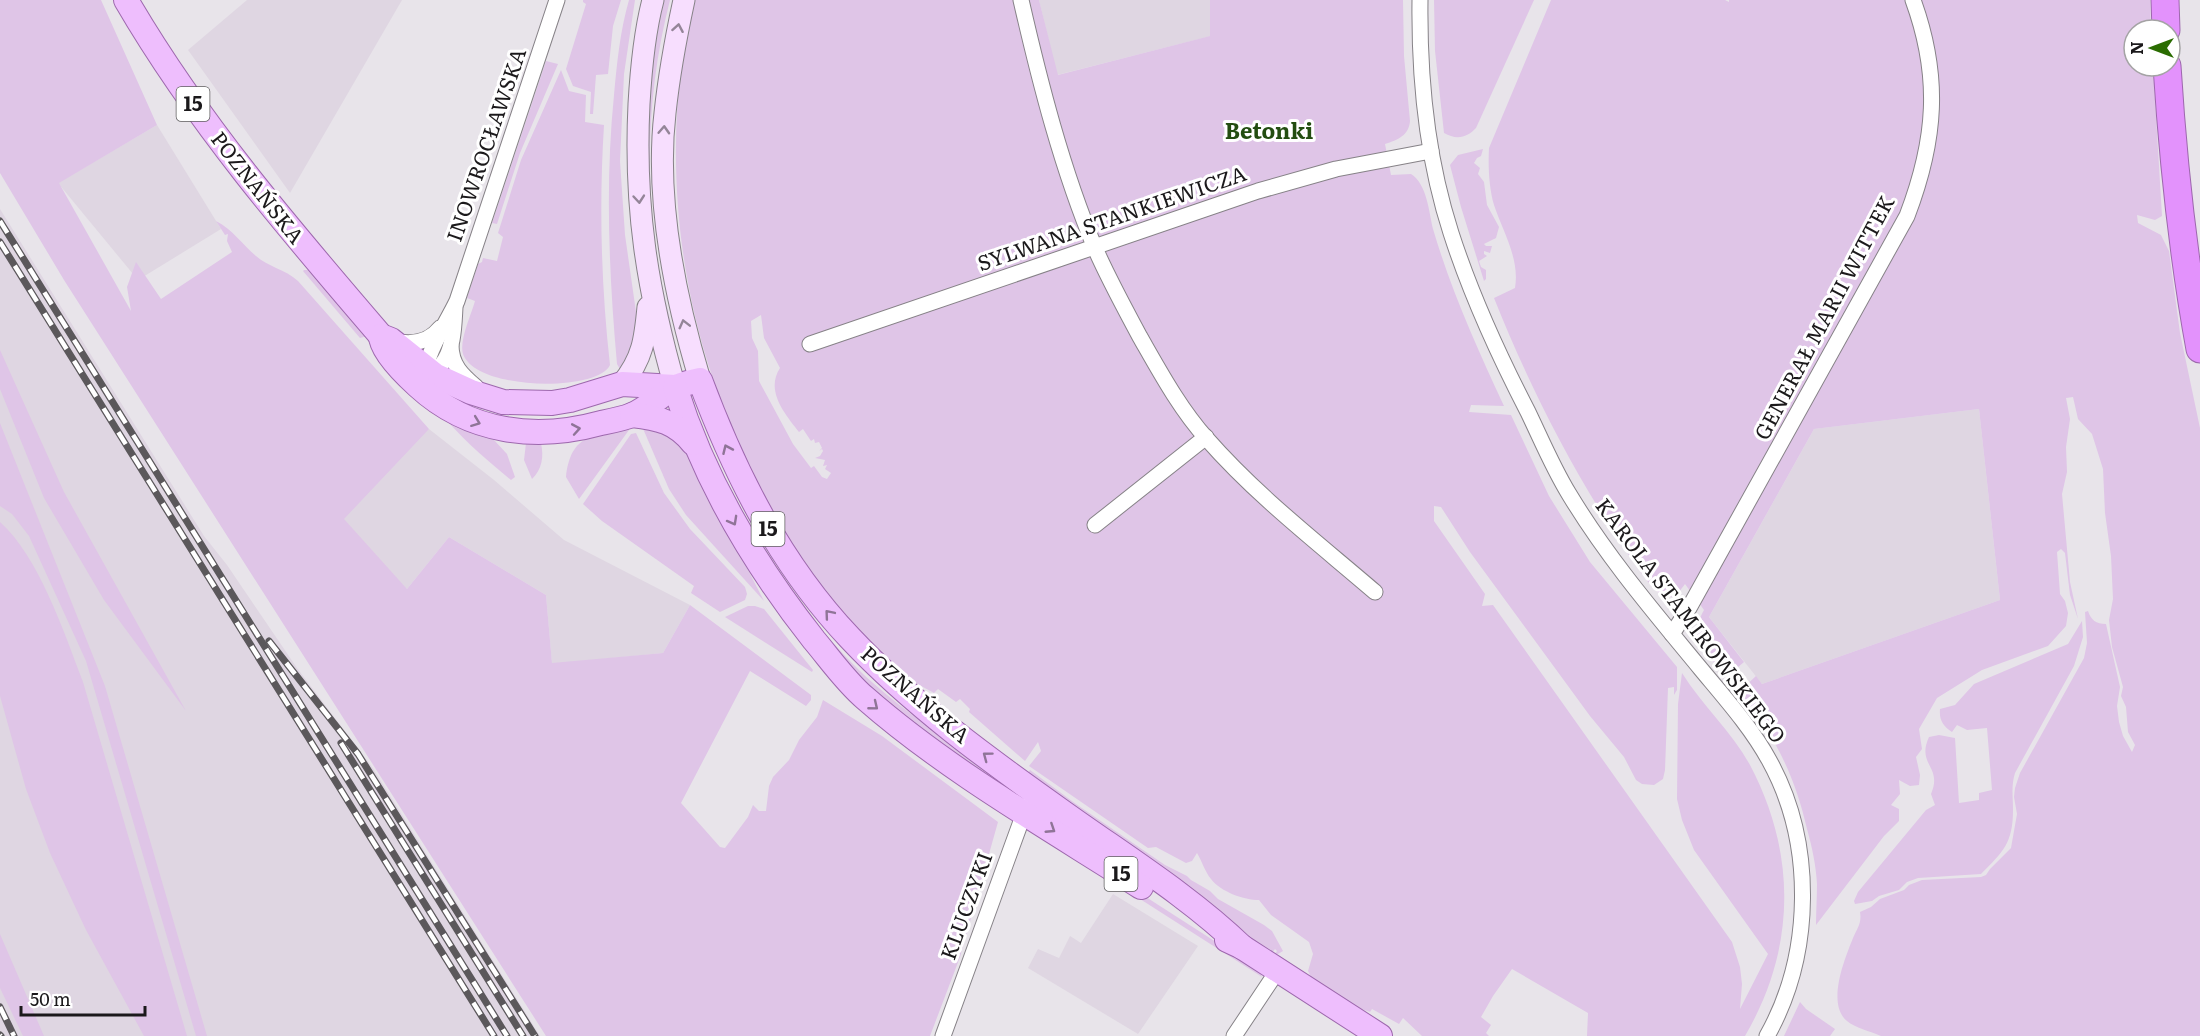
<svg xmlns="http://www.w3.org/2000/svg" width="2200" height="1036" font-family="Literata,serif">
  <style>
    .built { fill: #dfd6e2 }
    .green { fill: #dfc5e7; fill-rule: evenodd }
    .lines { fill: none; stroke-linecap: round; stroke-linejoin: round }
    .street-casing { stroke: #868287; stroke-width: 17 }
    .secondary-casing { stroke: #868287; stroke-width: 23 }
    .primary-casing { stroke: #9d68ad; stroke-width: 26 }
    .highway-casing { stroke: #9d68ad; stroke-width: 29 }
    .street { stroke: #fff; stroke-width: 15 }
    .secondary { stroke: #f7defe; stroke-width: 21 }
    .primary { stroke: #eebefd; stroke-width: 24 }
    .highway { stroke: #e392fc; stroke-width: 27 }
    .rail-casing { stroke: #5b585b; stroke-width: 7 }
    .rail { stroke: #fff; stroke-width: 4.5; stroke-dasharray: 14; stroke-linecap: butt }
    .oneway { stroke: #948598 }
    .oneway2 { stroke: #8f7497 }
    .labels { text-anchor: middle; stroke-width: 6; stroke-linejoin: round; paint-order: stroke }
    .shield { fill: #fff; stroke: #5f5e5f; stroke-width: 1.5 }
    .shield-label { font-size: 20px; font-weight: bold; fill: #1b191b }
    .street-label { font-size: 21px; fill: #1b191b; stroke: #fff }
    .neighbourhood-label { font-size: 22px; font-weight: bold; fill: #234d11; stroke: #fff }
  </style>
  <rect width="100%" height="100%" fill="#e8e4ea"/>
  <!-- built -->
  <g class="built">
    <path d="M247,0H402L290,193L188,50Z"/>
    <path d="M1039,0H1210L1211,36L1057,75Z"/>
    <path d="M157,125L221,229L138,280L58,183Z"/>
    <path d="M0,209L204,536L227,565L297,668L372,767L540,1036H0Z"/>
    <path d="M1979,409L2000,600L1762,684L1709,617L1814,429Z"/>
    <path d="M429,429L494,480L564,540L690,605L663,653L552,664L546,595L449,537L407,589L304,512Z"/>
    <path d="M1113,894L1198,946L1138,1034L1028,968L1038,949L1059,958L1070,936L1081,943Z"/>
  </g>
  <!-- green -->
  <g class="green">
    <path d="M0,0H101L157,125L59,183L131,311L127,287L136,262L161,299L232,252L227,241L228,234L225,235L216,221C233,230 242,244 256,256C268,267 285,269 298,281L429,429L344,519L407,589L449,537L546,595L552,663L663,653L690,605L811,695V700L806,706L750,671L681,803L720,847L725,848L748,817L753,805L759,811H766L769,786L773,777L789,760L799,740L817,717L823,700L882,736L998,822L960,957L930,1036H546L64,280L0,173Z"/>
    <path d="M583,0H621L613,26L608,74L596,75L593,114H590L591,92L573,86L566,69L586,4L583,2Z"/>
    <path d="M629,0H635L624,74L620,161L625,235L639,333L621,371L617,364C609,274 605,185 614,95C617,63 620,31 629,0Z"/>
    <path d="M661,0H670C648,86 644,175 658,263C663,296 674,329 678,362L658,287L646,156L652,54Z"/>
    <path d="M691,0H1039L1058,75L1210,36V0H1403L1404,56L1410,121C1409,135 1398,140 1385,144L1391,175L1411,174C1427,184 1429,212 1433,229C1451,290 1477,348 1504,406L1471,405L1469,412L1511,415L1549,496L1590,562L1677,667V690L1674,695V687L1668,688L1665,770L1663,779L1654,785L1642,784L1636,780L1624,757L1590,716L1470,552L1441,507L1434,506V521L1485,594L1482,606L1493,605L1732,942L1740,967L1742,984L1740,1009L1768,954L1694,850L1682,820L1677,799L1678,704L1682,673C1702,705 1732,732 1750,765C1797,854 1796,949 1745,1036H1587L1588,1013L1512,969L1493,996L1481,1017L1491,1025L1486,1033L1489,1036H1422L1403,1018L1399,1024L1372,1009L1370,1012C1348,1004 1318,994 1308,971L1313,954L1309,942L1271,915L1259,900C1244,900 1221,892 1211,879C1205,872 1202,861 1197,853L1192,861L1186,863L1156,847L1148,848L1029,766L1041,751L1038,742L1025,761L969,712L970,709L960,699L956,702L938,689L934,693C924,687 912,682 903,674C868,644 837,606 810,569C715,435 668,276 677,112C679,75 685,37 691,0ZM761,315L764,338L780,368C765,391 785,414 799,432L803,429L811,441L814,439L815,443L819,442L822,448L819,451L822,449L823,451L820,456L815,458L825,460L823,466L827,465L825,469L831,473L827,479L822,477L814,466L811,468L793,444L759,381L758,351L752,338L751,321Z"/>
    <path d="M1434,0H1534L1476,128C1467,138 1456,140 1444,133L1435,51Z"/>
    <path d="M1551,0H1725L1729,2V0H2150L2151,30H2134V66H2153L2162,216L2155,220L2137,215L2138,223L2161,235L2169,251L2180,333L2200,428V1036H1881C1870,1031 1855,1028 1847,1021C1826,1004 1845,958 1853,938C1857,929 1862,923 1860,912L1871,907L1880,899L1904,890L1909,885L1922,880L1981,877L1986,875L1990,869L2011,848L2017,814L2014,797L2015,788L2020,773L2084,658L2087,643L2085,612L2088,611C2091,620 2096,624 2106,624L2120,687L2117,706L2119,722L2123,736L2132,752L2135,745L2128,732L2126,707L2121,696L2123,687L2112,647L2109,620L2113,599L2111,556L2105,513L2103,469L2092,434L2078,419L2073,397L2066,398L2070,419L2066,447L2067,472L2062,494L2070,582L2078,619L2070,595L2065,553L2061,549L2057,552L2060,594L2065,601L2068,613L2066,626L2048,646L1982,670L1937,698L1919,729L1922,749L1916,757L1920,775L1919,785L1910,786L1899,780L1900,794L1891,805L1899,809V821L1884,836L1816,925C1816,911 1817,897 1817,884C1816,865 1812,847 1807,829C1795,776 1775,736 1741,694V690L1756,676L1762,684L2000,600L1979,409L1814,429L1709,617L1744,662L1731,673L1722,672C1703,648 1687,641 1704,610L1685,584C1681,589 1676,598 1668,597C1655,596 1636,565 1628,554C1574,474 1530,388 1494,298L1515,288C1520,259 1503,232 1494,205C1489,188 1488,167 1489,148Z"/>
    <path d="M546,61L558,64L520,153L497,224L492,223Z"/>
    <path d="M561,70L569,91L586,95L585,122L604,125C599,205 601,285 610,365C598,392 476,391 463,354C459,341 471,315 475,301L467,298L478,264L482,262L483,258L497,261L503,237L498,233L521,160Z"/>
    <path d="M1483,149L1481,156L1477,158L1474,163L1480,168L1478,174L1484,182L1487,205L1499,227L1496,238L1484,244L1486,246H1492L1490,253L1484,251V254L1487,256L1479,261L1481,267L1486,270V279L1484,281L1461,207L1450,165L1458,155Z"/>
    <path d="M304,270H308L367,336L360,338L303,271Z"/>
    <path d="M0,350L64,492L186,711L104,600L44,498L0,389Z"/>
    <path d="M700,421C731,508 804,622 873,683C914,719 961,749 1006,780L999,789L918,733L858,676L830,643L753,537L696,423Z"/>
    <path d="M450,422L494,440L507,454L515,477L511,480C489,462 468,444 449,423Z"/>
    <path d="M0,423L105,686L207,1036H196L86,661L29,536L12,514L0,506Z"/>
    <path d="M641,424L680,438L764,601L686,515L669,489Z"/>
    <path d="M629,427V430L579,499L566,477C571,433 593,437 629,427Z"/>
    <path d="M636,433L664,493L690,529L745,587L747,594L745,600L720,612L691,593L694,586L602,521L583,504L631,434Z"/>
    <path d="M526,443H541C544,457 542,469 532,479L524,460Z"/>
    <path d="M0,522C39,557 64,632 83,682L187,1036H144L86,930L50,853L26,789L0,696Z"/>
    <path d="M748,606H755L764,609L813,670L812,672L725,617Z"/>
    <path d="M2082,621L2083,637L2074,666L2015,773C2011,786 2013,796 2013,810C2013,843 2003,852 1981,874L1918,878L1907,882L1899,890L1879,896L1872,901L1855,904L1854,901L1858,892L1926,810L1935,805L1931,794C1943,766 1916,765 1929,737L1939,735L1955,738L1959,803L1979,800V793L1992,790L1987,728L1967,730L1957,725L1952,732C1943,726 1939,720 1940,709L1955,705L1974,684L2068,644Z"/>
    <path d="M1030,770L1076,804L1165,865L1187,876L1191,880L1210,891L1218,899L1264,925L1272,931L1283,951L1278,954H1275L1277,951L1275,949L1272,953L1266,951L1025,776Z"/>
    <path d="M1037,827L1258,969L1262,977L1029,828Z"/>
    <path d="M0,934L44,1036H23L0,988Z"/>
    <path d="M1800,1002L1806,1009L1835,1029L1830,1036H1784Z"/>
  </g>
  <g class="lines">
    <defs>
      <g id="street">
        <path d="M1021,0C1040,83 1062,169 1095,248C1108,278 1124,307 1140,337C1160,372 1180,409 1207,439C1257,496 1318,543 1375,592"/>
        <path d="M1420,0C1419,77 1427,159 1451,233C1471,295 1498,354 1528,412C1541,439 1553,468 1569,494C1607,557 1654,612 1700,668C1724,697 1751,727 1769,760C1815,843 1813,954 1767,1036"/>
        <path d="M394,341C412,345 428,343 440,328"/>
        <path d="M810,344L1258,191L1336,169L1431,151"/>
        <path d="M451,345C451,365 462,375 476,387"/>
        <path d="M428,370C433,369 438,368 441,365C454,351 454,324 455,307"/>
        <path d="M425,375C429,369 427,363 429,357C436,337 448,320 457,301L557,0"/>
        <path d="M1095,525L1206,437"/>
        <path d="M1672,634L1689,608L1907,216C1936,140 1941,77 1913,0"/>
        <path d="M943,1036L1027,805"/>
        <path d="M1234,1036L1278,970"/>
      </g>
      <g id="secondary">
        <path d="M653,0C644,34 641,69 639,104C634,207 647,289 675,387"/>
        <path d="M684,0C676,37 669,75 665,113C655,200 675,297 700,380"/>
        <path d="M622,384C643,358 645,339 648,307"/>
      </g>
      <g id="primary">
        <path d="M126,0C197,122 289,229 381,336L391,340L436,376L471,392L503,402L552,403L570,400L622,384L675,387"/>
        <path d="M381,336C381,351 407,376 418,386C469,433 536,441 601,423C611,421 622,419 632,415C647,409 659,396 674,388C681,384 691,382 700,380C735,474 780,564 850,638C913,705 989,760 1064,813C1124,856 1189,896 1242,947"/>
        <path d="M675,387C704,480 754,564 814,640C830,659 846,682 865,698C947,770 1049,828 1141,887"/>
        <path d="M632,415C659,418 676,422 693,443"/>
        <path d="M1227,940L1242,947L1380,1036"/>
      </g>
      <g id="highway">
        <path d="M2165,0L2166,30"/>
        <path d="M2167,66C2173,161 2183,256 2200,349"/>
      </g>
    </defs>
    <!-- street casing -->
    <use href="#street" class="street-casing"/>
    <!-- secondary casing -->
    <use href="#secondary" class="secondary-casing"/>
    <!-- primary casing -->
    <use href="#primary" class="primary-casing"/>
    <!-- highway casing -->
    <use href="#highway" class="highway-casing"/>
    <!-- street -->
    <use href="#street" class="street"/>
    <!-- secondary -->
    <use href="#secondary" class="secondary"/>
    <!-- primary -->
    <use href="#primary" class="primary"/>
    <!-- highway -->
    <use href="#highway" class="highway"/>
    <defs>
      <g id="rail">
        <path d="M0,221L507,1036"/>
        <path d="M0,242L494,1036"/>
        <path d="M269,641L358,754L535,1036"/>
        <path d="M341,743L523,1036"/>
        <path d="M0,1007L14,1036"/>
        <path d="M0,1035L1,1036"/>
      </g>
    </defs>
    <!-- rail casing -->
    <use href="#rail" class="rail-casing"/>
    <!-- rail -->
    <use href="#rail" class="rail"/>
  </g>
  <!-- one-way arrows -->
  <defs><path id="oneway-chevron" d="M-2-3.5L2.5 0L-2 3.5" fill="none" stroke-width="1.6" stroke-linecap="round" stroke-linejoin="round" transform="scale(1.5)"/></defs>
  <g class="oneway">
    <use href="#oneway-chevron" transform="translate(678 28) rotate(-80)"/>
    <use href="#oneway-chevron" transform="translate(664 130) rotate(-87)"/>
    <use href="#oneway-chevron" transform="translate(639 199) rotate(85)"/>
    <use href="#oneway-chevron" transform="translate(684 324) rotate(-104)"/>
  </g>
  <g class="oneway2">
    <use href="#oneway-chevron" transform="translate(476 422) rotate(21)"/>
    <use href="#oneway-chevron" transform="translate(576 429) rotate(-10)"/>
    <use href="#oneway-chevron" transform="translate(727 449) rotate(-114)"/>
    <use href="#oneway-chevron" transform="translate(733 521) rotate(61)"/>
    <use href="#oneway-chevron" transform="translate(829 614) rotate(-130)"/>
    <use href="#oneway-chevron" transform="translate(874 706) rotate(39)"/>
    <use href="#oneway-chevron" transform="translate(987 756) rotate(-143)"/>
    <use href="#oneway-chevron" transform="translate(1051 829) rotate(33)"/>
  </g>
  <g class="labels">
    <!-- shield labels -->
    <g class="shield">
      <rect x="176.5" y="87" width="33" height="34" rx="4.5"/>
      <rect x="751.5" y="512" width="33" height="34" rx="4.5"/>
      <rect x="1104.5" y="857" width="33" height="34" rx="4.5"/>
    </g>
    <g class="shield-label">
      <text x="193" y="111">15</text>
      <text x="768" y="536">15</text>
      <text x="1121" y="881">15</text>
    </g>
    <!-- street labels -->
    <g class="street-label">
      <text transform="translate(487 145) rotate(-71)" y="7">INOWROCŁAWSKA</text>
      <text transform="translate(257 188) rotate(52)" y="7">POZNAŃSKA</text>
      <text transform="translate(1112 219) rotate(-19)" y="7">SYLWANA STANKIEWICZA</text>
      <text transform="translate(1825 318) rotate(-62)" y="7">GENERAŁ MARII WITTEK</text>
      <text transform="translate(1690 621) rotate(53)" y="7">KAROLA STAMIROWSKIEGO</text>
      <text transform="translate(915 695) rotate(41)" y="7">POZNAŃSKA</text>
      <text transform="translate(967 906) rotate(-70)" y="7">KLUCZYKI</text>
    </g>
    <!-- neighbourhood labels -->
    <g class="neighbourhood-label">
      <text x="1269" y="139">Betonki</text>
    </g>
  </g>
  <!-- north arrow -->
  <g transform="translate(2152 48) rotate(270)"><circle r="28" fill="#ffffff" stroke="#a4a3a4" stroke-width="1.5"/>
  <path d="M0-4.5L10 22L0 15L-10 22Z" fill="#2a6c01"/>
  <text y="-9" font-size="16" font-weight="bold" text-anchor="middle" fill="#1b191b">N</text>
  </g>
  <!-- scale -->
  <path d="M21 1006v9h124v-9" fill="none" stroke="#1b191b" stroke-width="3"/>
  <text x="30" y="1006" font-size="18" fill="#1b191b" stroke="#ffffff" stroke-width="4.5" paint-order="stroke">50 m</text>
</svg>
